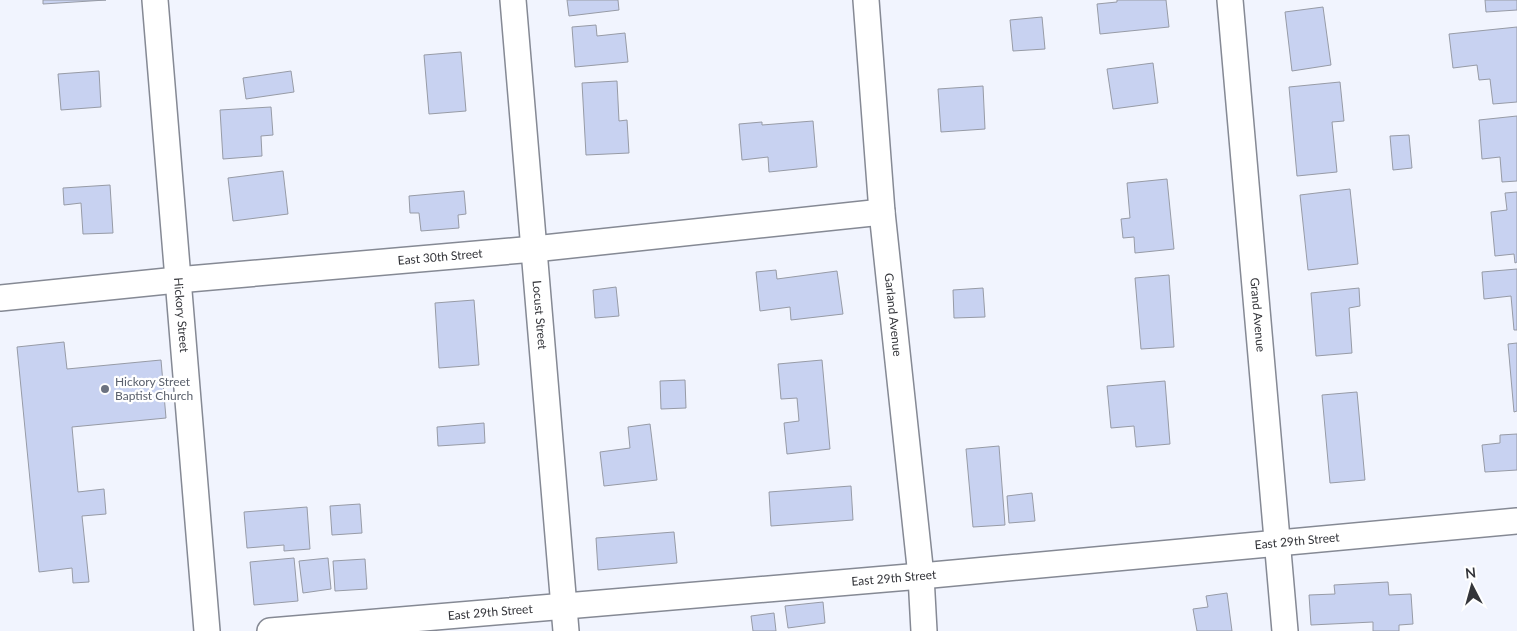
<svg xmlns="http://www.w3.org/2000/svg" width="1517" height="631" font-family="Lato,sans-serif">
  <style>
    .building { fill: #c8d2f1; stroke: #979ba6 }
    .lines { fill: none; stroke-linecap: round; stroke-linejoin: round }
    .minor-casing { stroke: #858994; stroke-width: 28 }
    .minor { stroke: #fff; stroke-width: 25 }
    .worship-dot { fill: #6b7280; stroke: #fff; stroke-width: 2 }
    .labels { text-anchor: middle; stroke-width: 4.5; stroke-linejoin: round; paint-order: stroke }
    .street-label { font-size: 12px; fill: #34353a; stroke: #fff }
    .worship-label { font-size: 12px; fill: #5b616d; stroke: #fff; text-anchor: start }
  </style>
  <rect width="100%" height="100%" fill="#f1f4fe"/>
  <!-- building -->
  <g class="building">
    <path d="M43,0H106L43,4Z"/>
    <path d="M567,0H618L619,10L569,16Z"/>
    <path d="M1117,0H1166L1169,27L1100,34L1097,4L1117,2Z"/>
    <path d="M1485,0H1517V10L1486,12Z"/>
    <path d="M1323,7L1331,65L1292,71L1285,12Z"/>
    <path d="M1042,17L1045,49L1013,51L1010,20Z"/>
    <path d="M596,25L597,36L625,33L628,62L575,67L572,27Z"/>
    <path d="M1517,27V102L1493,104L1490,79L1479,80L1477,65L1453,68L1449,34Z"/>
    <path d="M461,52L466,111L429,114L424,55Z"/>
    <path d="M1153,63L1158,103L1113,109L1107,69Z"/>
    <path d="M99,71L101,107L61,110L58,74Z"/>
    <path d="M291,71L294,92L246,99L243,78Z"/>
    <path d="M617,81L619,121L627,120L629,153L586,155L582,83Z"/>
    <path d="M1340,82L1344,121L1332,122L1337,172L1297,176L1289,87Z"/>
    <path d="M983,86L985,129L941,132L938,89Z"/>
    <path d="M271,107L273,135L261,136L262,156L223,159L220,110Z"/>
    <path d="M1517,116V181L1502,182L1500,157L1482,159L1479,120Z"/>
    <path d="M813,121L817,167L769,172L768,157L742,160L739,124L762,122V125Z"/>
    <path d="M1409,135L1412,168L1393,170L1390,136Z"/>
    <path d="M283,171L288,214L233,221L228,178Z"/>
    <path d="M1167,179L1174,249L1135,253L1134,237L1123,238L1121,219L1130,218L1127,183Z"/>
    <path d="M110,185L113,233L83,234L81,203L64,205L63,188Z"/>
    <path d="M1350,189L1358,264L1308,270L1300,195Z"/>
    <path d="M464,191L466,214L458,215L459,228L421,231L419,213H410L409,196Z"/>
    <path d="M1517,192V262L1515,263L1514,254L1495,256L1491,212L1507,210L1505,193Z"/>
    <path d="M1517,269V330H1514L1511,296L1484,299L1482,272Z"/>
    <path d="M776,270L777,279L837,271L843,314L791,320L790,307L760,311L756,272Z"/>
    <path d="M1169,275L1174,347L1141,349L1135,278Z"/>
    <path d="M616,287L619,316L595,318L593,290Z"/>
    <path d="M983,288L985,317L954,318L953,290Z"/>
    <path d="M1359,288L1360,306L1349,308L1352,353L1316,356L1311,293Z"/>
    <path d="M474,300L479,365L439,368L435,303Z"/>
    <path d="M64,342L67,369L161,360L166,418L72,427L78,492L104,489L106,514L82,516L89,582L73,583L72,568L39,572L17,347Z"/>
    <path d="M1517,343V411L1514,412L1508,344Z"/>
    <path d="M822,360L830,449L787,454L784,423L799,421L797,398L781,399L778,364Z"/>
    <path d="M685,380L686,408L661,409L660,381Z"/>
    <path d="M1165,381L1170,444L1136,447L1134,426L1111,428L1107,386Z"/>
    <path d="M1357,392L1365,480L1330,483L1322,395Z"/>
    <path d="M484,423L485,443L438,446L437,427Z"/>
    <path d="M650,424L657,480L604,486L600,452L630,448L628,427Z"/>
    <path d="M1517,434V470L1485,472L1482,445L1500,443V435Z"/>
    <path d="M999,446L1005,525L973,527L966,449Z"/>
    <path d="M851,486L853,520L771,526L769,492Z"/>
    <path d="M1032,493L1035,521L1009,523L1007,496Z"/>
    <path d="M360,504L362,533L332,535L330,506Z"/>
    <path d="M307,507L310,549L284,551V545L247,548L244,512Z"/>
    <path d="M674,532L677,563L598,570L596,538Z"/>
    <path d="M294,558L298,601L254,605L250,562Z"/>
    <path d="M328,558L331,589L303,593L299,561Z"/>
    <path d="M365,559L367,589L335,591L333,561Z"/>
    <path d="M1388,582L1389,595L1411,594L1413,624L1399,625V631H1373V622L1311,625L1309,595L1335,594L1334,585Z"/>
    <path d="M1227,593L1232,631H1197L1193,609L1208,607L1206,596Z"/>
    <path d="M823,602L825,623L788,628L785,606Z"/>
    <path d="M774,613L776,631H753L751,616Z"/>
  </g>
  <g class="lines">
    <defs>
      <g id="minor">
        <path id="s1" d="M155,0L207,631"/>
        <path id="s2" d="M513,0L566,631"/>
        <path id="s3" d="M866,0L882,212L921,576L924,631"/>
        <path id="s4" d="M1230,0L1285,631"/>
        <path id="s5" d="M0,298L177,280L534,249L882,212"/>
        <path id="s6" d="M270,631L921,576L1517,521"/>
      </g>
    </defs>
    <!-- minor casing -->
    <use href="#minor" class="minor-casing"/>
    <!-- minor -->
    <use href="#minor" class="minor"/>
  </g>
  <!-- markers -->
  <circle class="worship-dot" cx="105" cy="389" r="5"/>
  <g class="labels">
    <!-- street labels -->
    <g class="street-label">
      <text dy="4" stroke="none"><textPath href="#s5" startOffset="442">East 30th Street</textPath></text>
      <text dy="4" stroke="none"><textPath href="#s2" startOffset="316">Locust Street</textPath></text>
      <text dy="4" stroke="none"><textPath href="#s1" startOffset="316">Hickory Street</textPath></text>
      <text dy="4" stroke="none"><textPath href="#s3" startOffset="316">Garland Avenue</textPath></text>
      <text dy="4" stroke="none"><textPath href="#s4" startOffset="316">Grand Avenue</textPath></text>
      <text dy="4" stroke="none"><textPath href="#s6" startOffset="1031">East 29th Street</textPath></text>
      <text dy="4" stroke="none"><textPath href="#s6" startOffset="626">East 29th Street</textPath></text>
      <text dy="4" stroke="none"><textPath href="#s6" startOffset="221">East 29th Street</textPath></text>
    </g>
    <!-- worship labels -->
    <g class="worship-label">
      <text x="115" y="386">Hickory Street<tspan x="115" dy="14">Baptist Church</tspan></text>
    </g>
  </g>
  <!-- north arrow -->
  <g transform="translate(1472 586) rotate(354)" stroke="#ffffff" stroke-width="4" paint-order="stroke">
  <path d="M0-4L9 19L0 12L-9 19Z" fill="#34353a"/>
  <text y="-8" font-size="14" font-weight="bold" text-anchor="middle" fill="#34353a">N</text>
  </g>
</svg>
